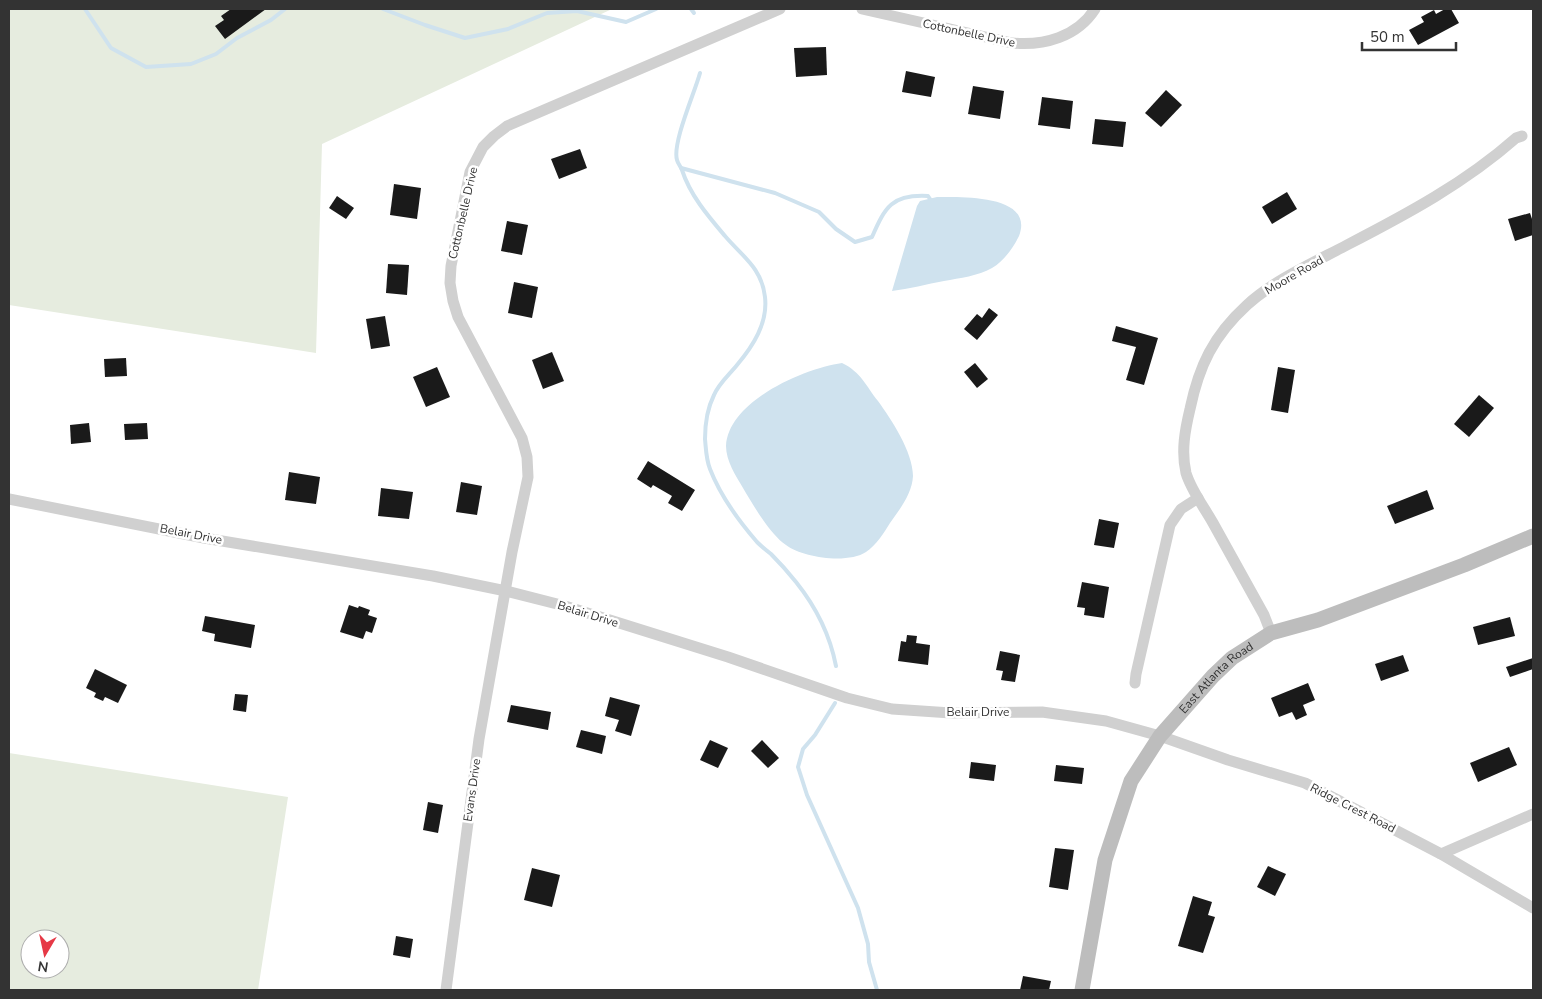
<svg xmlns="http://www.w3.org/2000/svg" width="1542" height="999" font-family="'Nunito Sans',sans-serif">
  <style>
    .green { fill: #e6ecdf; fill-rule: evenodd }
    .water { fill: #cfe2ee }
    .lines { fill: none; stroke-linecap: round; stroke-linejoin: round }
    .stream { stroke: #cfe2ee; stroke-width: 4 }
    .building { fill: #1a1a1a }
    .street { stroke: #d0d0d0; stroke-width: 11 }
    .secondary { stroke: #bdbdbd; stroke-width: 15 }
    .labels { text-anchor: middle; stroke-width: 5; stroke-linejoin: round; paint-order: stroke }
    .street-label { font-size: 12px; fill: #333; stroke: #fff }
  </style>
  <rect width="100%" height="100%" fill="#fff"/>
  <!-- green -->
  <g class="green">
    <path d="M9,9H612L322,144L316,353L9,305Z"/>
    <path d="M9,753L288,797L258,990H9ZM30,939H60V969H30Z"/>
  </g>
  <!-- water -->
  <g class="water">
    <path d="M937,197C960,197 1035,194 1019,236C1013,248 1004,261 992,268C978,276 960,278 944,281C927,284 909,289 892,291L917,206L920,201Z"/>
    <path d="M842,363C861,372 866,386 878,401C891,419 913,452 913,476C912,494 900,509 890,523C884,533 876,545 866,552C848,564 803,558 786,545C770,534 753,505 743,488C736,476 726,461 726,446C728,401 805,368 842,363Z"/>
  </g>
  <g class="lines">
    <!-- stream -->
    <g class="stream">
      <path d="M85,9L111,48L146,67L191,64L216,54L237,38L271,20L285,9"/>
      <path d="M383,9L425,25L465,38L508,29L547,13L577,11L626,22L656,9"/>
      <path d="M691,9L694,13"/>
      <path d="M700,73C695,92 672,143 677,160C678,164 681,167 682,170C690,195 708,216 725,236C742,256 762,268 765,297C768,323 753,346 737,365C729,375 719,383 714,395C707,409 705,424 705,439C706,449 706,459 710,469C720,495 738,520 757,542C761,546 766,550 771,554C780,563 788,572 796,582C816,607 830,635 836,666"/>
      <path d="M681,168L775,193L819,212L836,229L855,242L872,237C885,207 892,194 928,196L930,199"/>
      <path d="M835,703L815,735L803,749L798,767L807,795L858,908L868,944L869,962L877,990"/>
    </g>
  </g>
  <!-- building -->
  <g class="building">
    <path d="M231,9H266L225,39L215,26L224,20L221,16Z"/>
    <path d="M1445,9H1451L1459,23L1418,45L1409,30L1424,22L1421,17L1434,10L1436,14Z"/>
    <path d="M826,47L827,75L796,77L794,48Z"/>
    <path d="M906,71L935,77L931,97L902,92Z"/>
    <path d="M973,86L1004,91L1000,119L968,114Z"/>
    <path d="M1166,90L1182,105L1161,127L1145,113Z"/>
    <path d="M1042,97L1073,101L1070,129L1038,125Z"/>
    <path d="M1095,119L1126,122L1123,147L1092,144Z"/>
    <path d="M580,149L587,168L559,179L551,159Z"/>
    <path d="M394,184L421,188L417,219L390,215Z"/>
    <path d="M1287,192L1297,209L1272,224L1262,207Z"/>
    <path d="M337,196L354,208L346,219L329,208Z"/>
    <path d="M1530,213L1533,222V235L1515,241L1508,219Z"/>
    <path d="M507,221L528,225L522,255L501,251Z"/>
    <path d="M388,264L409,265L407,295L386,293Z"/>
    <path d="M514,282L538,287L532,318L508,313Z"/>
    <path d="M989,308L998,315L977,340L964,329L977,314L982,318Z"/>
    <path d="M385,316L390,346L371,349L366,319Z"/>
    <path d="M1116,326L1158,338L1144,385L1126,380L1136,347L1112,341Z"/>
    <path d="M552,352L564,381L543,389L532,360Z"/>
    <path d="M126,358L127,376L105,377L104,359Z"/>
    <path d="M975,363L988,379L977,388L964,372Z"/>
    <path d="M437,367L450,397L426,407L413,377Z"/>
    <path d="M1278,367L1295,370L1288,413L1271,410Z"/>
    <path d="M1479,395L1494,408L1469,437L1454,424Z"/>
    <path d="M89,423L91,442L71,444L70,425Z"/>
    <path d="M147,423L148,439L125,440L124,424Z"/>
    <path d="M648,461L695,490L682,511L668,503L672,496L653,485L651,488L637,479Z"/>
    <path d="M289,472L320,477L316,504L285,500Z"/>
    <path d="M461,482L482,486L477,515L456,512Z"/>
    <path d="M381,488L413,492L409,519L378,516Z"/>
    <path d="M1427,490L1434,509L1395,524L1387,506Z"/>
    <path d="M1099,519L1119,523L1114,548L1094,545Z"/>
    <path d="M1082,582L1109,587L1104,618L1084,615L1085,608L1077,607Z"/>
    <path d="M349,605L358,608L359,606L370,610L368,615L377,618L372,633L366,631L363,639L340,632Z"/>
    <path d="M205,616L255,625L251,648L214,641L215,634L202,631Z"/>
    <path d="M1510,617L1515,636L1478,645L1473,627Z"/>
    <path d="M907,635L917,636L916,643L930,645L928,665L898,661L901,641L906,642Z"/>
    <path d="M1000,651L1020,655L1015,682L1001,680L1003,671L996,670Z"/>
    <path d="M1403,655L1409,671L1381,681L1375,664Z"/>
    <path d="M1533,658V669L1510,677L1506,667Z"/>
    <path d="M95,669L127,685L118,703L105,697L103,701L94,697L96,693L86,688Z"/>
    <path d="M1308,683L1315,700L1303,705L1307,715L1296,720L1292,712L1279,717L1271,698Z"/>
    <path d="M235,694L248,695L246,712L233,710Z"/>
    <path d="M610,697L640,705L631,736L615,731L619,720L605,716Z"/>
    <path d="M511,705L551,712L548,730L507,722Z"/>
    <path d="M581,730L606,736L602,754L576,747Z"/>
    <path d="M710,740L728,748L718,768L700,760Z"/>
    <path d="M762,740L779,758L768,768L751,751Z"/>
    <path d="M1509,747L1517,765L1478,782L1470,763Z"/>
    <path d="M971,762L996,765L994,781L969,778Z"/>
    <path d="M1056,765L1084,768L1082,784L1054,781Z"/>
    <path d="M428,802L443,805L438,833L423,830Z"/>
    <path d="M1055,848L1074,850L1068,890L1049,887Z"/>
    <path d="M1268,866L1286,874L1275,896L1257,887Z"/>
    <path d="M532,868L560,875L552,907L524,900Z"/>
    <path d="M1193,896L1212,902L1208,915L1215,917L1203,953L1178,946Z"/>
    <path d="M396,936L413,939L410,958L393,955Z"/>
    <path d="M1023,976L1051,981L1049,990H1020Z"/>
  </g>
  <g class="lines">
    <!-- street -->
    <g class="street">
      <path d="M862,9L1012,43C1044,46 1077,37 1095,9"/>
      <path d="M9,499L204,538L433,576L506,591L565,606L728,657L847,698L892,709L951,713L1042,712L1106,721L1160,736L1228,760L1305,783L1441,854L1533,908"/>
      <path d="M1271,633L1264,615C1247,584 1230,554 1213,523C1204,507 1191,490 1186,473C1181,451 1185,430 1190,409C1199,366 1213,336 1247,305C1274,280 1315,262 1347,245C1407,214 1465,183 1516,138L1522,136"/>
      <path d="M1135,683L1136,674L1170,525L1181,509L1198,498"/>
      <path d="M1441,854L1533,814"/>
      <path d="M446,990L479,739L512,552L528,477L527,457L522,438L458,317L453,301L450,283L451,266L470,172L483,147L494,136L507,126L780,9"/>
    </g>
    <!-- secondary -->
    <path class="secondary" id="s1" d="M1082,990L1105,860L1131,781L1160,736L1213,676L1232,658L1271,633L1318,620L1464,565L1533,536"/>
  </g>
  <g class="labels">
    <!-- street labels -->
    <g class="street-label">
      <text transform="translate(969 33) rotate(12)" y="4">Cottonbelle Drive</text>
      <text transform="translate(463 213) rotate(-77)" y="4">Cottonbelle Drive</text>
      <text transform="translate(1294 275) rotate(-30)" y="4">Moore Road</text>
      <text transform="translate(191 534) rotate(11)" y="4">Belair Drive</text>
      <text transform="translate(588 614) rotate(17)" y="4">Belair Drive</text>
      <text dy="4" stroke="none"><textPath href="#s1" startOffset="350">East Atlanta Road</textPath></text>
      <text x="978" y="716">Belair Drive</text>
      <text transform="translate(472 790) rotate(-82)" y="4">Evans Drive</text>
      <text transform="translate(1353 808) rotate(27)" y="4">Ridge Crest Road</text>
    </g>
  </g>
  <!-- border -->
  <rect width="1542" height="999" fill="none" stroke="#333333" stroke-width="20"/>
  <!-- north arrow -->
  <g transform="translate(45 954) rotate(189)"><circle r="24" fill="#ffffff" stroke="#adadad"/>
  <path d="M0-4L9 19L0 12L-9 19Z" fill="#e63946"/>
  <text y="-8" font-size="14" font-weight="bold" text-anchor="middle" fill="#333333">N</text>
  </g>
  <!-- scale -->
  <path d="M1362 42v8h94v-8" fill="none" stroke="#333333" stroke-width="2.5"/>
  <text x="1370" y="42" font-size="15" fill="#333333" stroke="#ffffff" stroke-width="4" paint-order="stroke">50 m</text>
</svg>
